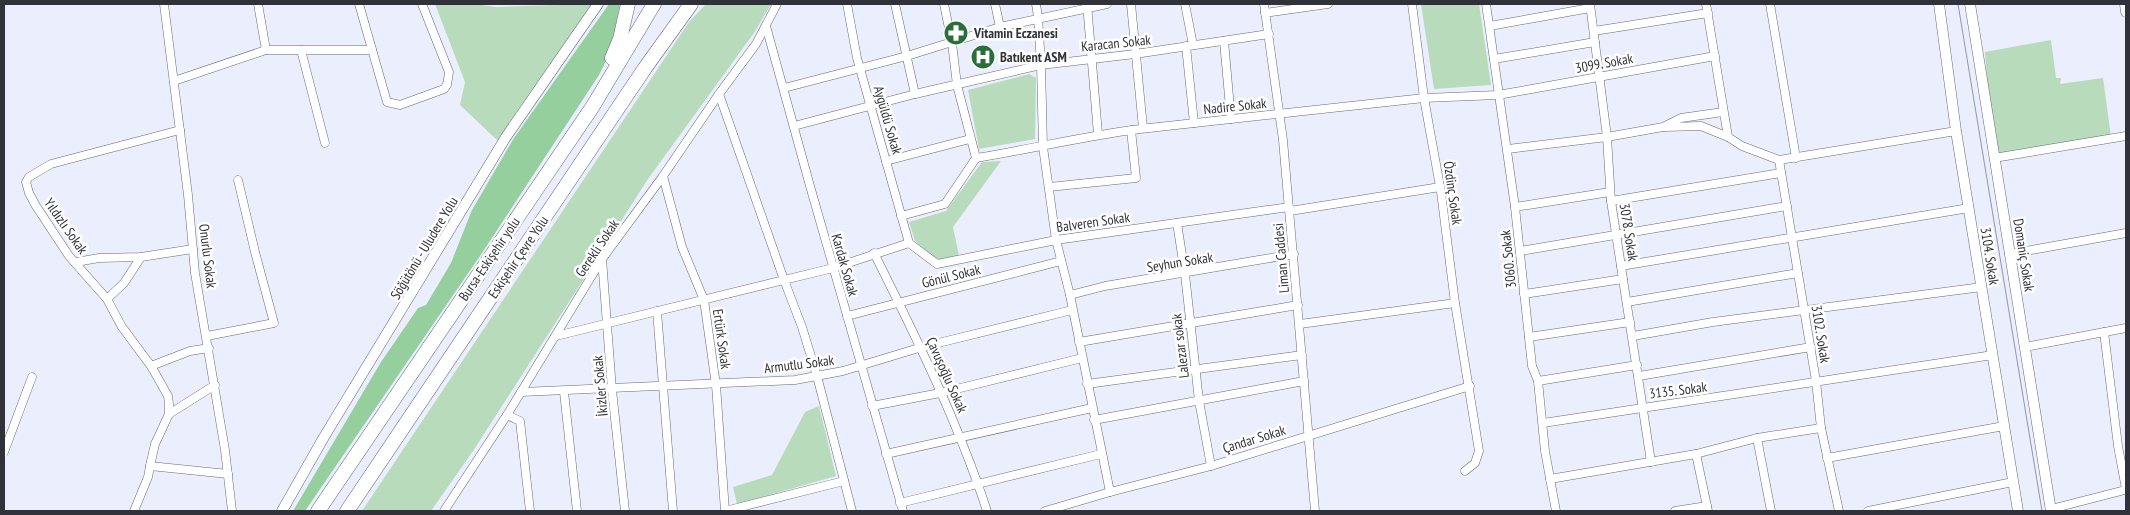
<svg xmlns="http://www.w3.org/2000/svg" width="2130" height="515" font-family="'PT Sans Narrow',sans-serif">
  <style>
    .green { fill: #b7dbbb }
    .forest { fill: #94cf9d }
    .lines { fill: none; stroke-linecap: round; stroke-linejoin: round }
    .street-casing { stroke: #666979; stroke-width: 9 }
    .secondary-casing { stroke: #666979; stroke-width: 11 }
    .highway-casing { stroke: #666979; stroke-width: 15 }
    .street { stroke: #fff; stroke-width: 8 }
    .secondary { stroke: #fff; stroke-width: 10 }
    .highway { stroke: #fff; stroke-width: 14 }
    .tram { stroke: #9496a1; stroke-width: 1 }
    .labels { text-anchor: middle; stroke-width: 5; stroke-linejoin: round; paint-order: stroke }
    .poi-label { font-size: 14px; font-weight: bold; fill: #313239; stroke: #fff; text-anchor: start }
    .street-label { font-size: 14px; fill: #313239; stroke: #fff }
  </style>
  <rect width="100%" height="100%" fill="#ebeefd"/>
  <!-- green -->
  <g class="green">
    <path d="M435,4H474L496,7L591,4L498,141L460,105L465,82Z"/>
    <path d="M706,4H771L754,33L648,179L475,448L431,511H362L689,22Z"/>
    <path d="M1421,4H1479L1491,85L1434,89Z"/>
    <path d="M2051,40L2056,78H2061L2060,84L2103,78L2111,137L1999,156L1988,92L1985,52Z"/>
    <path d="M1029,74L1036,78L1035,139L979,149L968,90Z"/>
    <path d="M1001,161L953,227L959,256L937,260L915,241L909,222L946,211L982,162Z"/>
    <path d="M819,406L836,476L737,504L733,487L772,475L805,412Z"/>
  </g>
  <!-- forest -->
  <path class="forest" d="M609,4H620L610,53L599,75L482,253L305,511H293L381,362L418,308L426,305L451,263L472,210L514,138Z"/>
  <g class="lines">
    <defs>
      <g id="street">
        <path d="M164,4L188,195L195,273L225,450L232,511"/>
        <path d="M258,4L266,50"/>
        <path d="M359,4L387,102L400,105L444,89L447,85L449,72L422,4"/>
        <path d="M847,4L857,58L909,243"/>
        <path d="M895,4L915,94"/>
        <path d="M995,4L1000,27"/>
        <path d="M1036,4L1038,17L1041,65L1043,147L1056,240L1070,295L1110,492"/>
        <path d="M1087,4L1098,134"/>
        <path d="M1131,4L1143,128"/>
        <path d="M1185,4L1193,45"/>
        <path d="M1264,4L1283,140L1315,511"/>
        <path d="M1412,4L1424,98L1441,192L1455,303L1479,451L1475,463L1465,471"/>
        <path d="M1486,4L1515,207L1532,366L1538,381L1545,451L1556,511"/>
        <path d="M1590,4L1607,137L1611,201L1651,462"/>
        <path d="M1706,4L1728,137L1742,146L1779,160L1956,131"/>
        <path d="M1770,4L1796,158"/>
        <path d="M1265,13L1328,4"/>
        <path d="M766,26L810,186L903,511"/>
        <path d="M1490,26L1590,8"/>
        <path d="M1594,31L1708,13"/>
        <path d="M1224,41L1231,119"/>
        <path d="M1186,46L1194,123"/>
        <path d="M301,50L325,143"/>
        <path d="M1494,59L1595,42"/>
        <path d="M174,81L266,50H372"/>
        <path d="M784,88L907,56L1000,27L1107,4"/>
        <path d="M719,94L784,280L802,327L817,376L852,511"/>
        <path d="M794,126L915,94L1041,65L1135,54L1269,34"/>
        <path d="M1665,127L1701,126L1728,137"/>
        <path d="M180,130L51,164L29,177L26,182L29,193L36,206L69,256L107,299L122,327L151,366L190,351L209,348"/>
        <path d="M1508,149L1607,137L1663,127L1681,118L1723,112"/>
        <path d="M976,158C1031,149 1085,136 1140,129L1424,98L1498,95L1715,56"/>
        <path d="M1994,158L2126,136"/>
        <path d="M1779,160L1816,381L1821,428L1839,511"/>
        <path d="M886,161L970,139"/>
        <path d="M663,176L682,247L704,300L716,385L725,511"/>
        <path d="M1049,187L1136,178L1131,130"/>
        <path d="M1611,201L1781,173"/>
        <path d="M1515,207L1610,192"/>
        <path d="M1290,211L1440,187"/>
        <path d="M901,216L945,204L976,158L957,85L952,43L944,4"/>
        <path d="M1177,223L1185,274L1199,401L1211,466"/>
        <path d="M909,243L937,264L1056,240L1289,207"/>
        <path d="M1520,251L1787,206"/>
        <path d="M874,253C916,337 958,422 987,511"/>
        <path d="M2009,254L2126,233"/>
        <path d="M602,259L612,390L625,511"/>
        <path d="M76,262L99,258L141,257L193,249"/>
        <path d="M1621,266L1969,208"/>
        <path d="M1524,294L1623,279"/>
        <path d="M1070,295L1105,286L1294,254"/>
        <path d="M107,299L124,283L141,257"/>
        <path d="M1627,302L1798,273"/>
        <path d="M657,311L673,511"/>
        <path d="M847,316L1061,261"/>
        <path d="M1300,324L1455,303"/>
        <path d="M2104,332L2118,446L2126,489"/>
        <path d="M207,336L274,323L255,252L238,180"/>
        <path d="M556,336L833,268L909,243"/>
        <path d="M1633,336L1713,322L1982,287"/>
        <path d="M1529,337L1630,322"/>
        <path d="M1079,342L1298,305"/>
        <path d="M2025,347L2126,328"/>
        <path d="M1639,376L1811,347"/>
        <path d="M1538,381L1637,365"/>
        <path d="M1087,384L1302,355"/>
        <path d="M521,392L795,380L843,371L922,347L1072,310"/>
        <path d="M564,392L577,511"/>
        <path d="M872,406L940,393L1082,358"/>
        <path d="M169,414L215,385"/>
        <path d="M507,415L520,421L530,511"/>
        <path d="M1094,420L1304,381"/>
        <path d="M1543,423L1993,355"/>
        <path d="M1757,438L1771,511"/>
        <path d="M4,452L32,377"/>
        <path d="M886,454L1092,408"/>
        <path d="M1696,454L1708,511"/>
        <path d="M1827,458L2004,426"/>
        <path d="M150,466L155,444L169,414V404L168,396L151,366"/>
        <path d="M1550,479L1696,454L1757,438L1821,428"/>
        <path d="M900,503L1101,454"/>
        <path d="M2051,509L2125,490"/>
        <path d="M134,511L148,477L150,466L228,474"/>
        <path d="M444,511L507,415L602,259L663,176L719,94L756,44L777,4"/>
        <path d="M725,511L844,481"/>
        <path d="M1045,511L1110,492L1211,466L1470,386"/>
        <path d="M1675,511L1707,506"/>
        <path d="M1868,511L2013,482"/>
      </g>
      <g id="secondary">
        <path d="M1939,4L1956,131L2018,511"/>
        <path d="M1970,4L2051,511"/>
        <path d="M2125,4L2126,12"/>
        <path d="M282,511L324,437L506,137L598,4"/>
      </g>
      <g id="highway">
        <path d="M612,58L620,39L628,4"/>
        <path d="M318,511L593,106L654,4"/>
        <path d="M347,511L645,68L691,4"/>
      </g>
    </defs>
    <!-- street casing -->
    <use href="#street" class="street-casing"/>
    <!-- secondary casing -->
    <use href="#secondary" class="secondary-casing"/>
    <!-- highway casing -->
    <use href="#highway" class="highway-casing"/>
    <!-- street -->
    <use href="#street" class="street"/>
    <!-- secondary -->
    <use href="#secondary" class="secondary"/>
    <!-- highway -->
    <use href="#highway" class="highway"/>
    <!-- tram -->
    <path class="tram" d="M1958,4L2042,511"/>
  </g>
  <!-- icons -->
  <defs>
    <symbol id="pharmacy-disc" viewBox="-11 -11 22 22"><circle r="9.5" fill="#2a6e3a" stroke="#fff"/><path d="M-2-6h4v4h4v4h-4v4h-4v-4h-4v-4h4Z" fill="#fff"/></symbol>
    <symbol id="hospital-disc" viewBox="-11 -11 22 22"><circle r="9.5" fill="#2a6e3a" stroke="#fff"/><path d="M-5-5h3v3.5h4V-5h3V5h-3V1.5h-4V5h-3Z" fill="#fff"/></symbol>
  </defs>
  <g fill-rule="evenodd">
    <use href="#pharmacy-disc" x="942" y="19" width="28" height="28"/>
    <use href="#hospital-disc" x="969" y="43" width="28" height="28"/>
  </g>
  <g class="labels">
    <!-- poi labels -->
    <g class="poi-label">
      <text x="974" y="38">Vitamin Eczanesi</text>
      <text x="1000" y="62">Batıkent ASM</text>
    </g>
    <!-- street labels -->
    <g class="street-label">
      <text transform="translate(1116 43) rotate(-6)" y="5">Karacan Sokak</text>
      <text transform="translate(1604 63) rotate(-10)" y="5">3099. Sokak</text>
      <text transform="translate(1235 106) rotate(-6)" y="5">Nadire Sokak</text>
      <text transform="translate(888 120) rotate(74)" y="5">Aygüldü Sokak</text>
      <text transform="translate(1453 193) rotate(82)" y="5">Özdinç Sokak</text>
      <text transform="translate(1093 222) rotate(-8)" y="5">Balveren Sokak</text>
      <text transform="translate(66 226) rotate(55)" y="5">Yıldızlı Sokak</text>
      <text transform="translate(1629 232) rotate(81)" y="5">3078. Sokak</text>
      <text transform="translate(424 248) rotate(-59)" y="5">Söğütönü - Uludere Yolu</text>
      <text transform="translate(597 248) rotate(-56)" y="5">Gerekli Sokak</text>
      <text transform="translate(2024 255) rotate(81)" y="5">Domaniç Sokak</text>
      <text transform="translate(208 256) rotate(83)" y="5">Onurlu Sokak</text>
      <text transform="translate(1990 256) rotate(81)" y="5">3104. Sokak</text>
      <text transform="translate(518 257) rotate(-56)" y="5">Eskişehir Çevre Yolu</text>
      <text transform="translate(1281 258) rotate(-95)" y="5">Liman Caddesi</text>
      <text transform="translate(489 259) rotate(-56)" y="5">Bursa-Eskişehir yolu</text>
      <text transform="translate(1508 259) rotate(-96)" y="5">3060. Sokak</text>
      <text transform="translate(1180 262) rotate(-9)" y="5">Seyhun Sokak</text>
      <text transform="translate(845 265) rotate(74)" y="5">Kardak Sokak</text>
      <text transform="translate(951 276) rotate(-14)" y="5">Gönül Sokak</text>
      <text transform="translate(1821 334) rotate(81)" y="5">3102. Sokak</text>
      <text transform="translate(722 339) rotate(82)" y="5">Ertürk Sokak</text>
      <text transform="translate(1180 346) rotate(-97)" y="5">Lalezar sokak</text>
      <text transform="translate(799 364) rotate(-7)" y="5">Armutlu Sokak</text>
      <text transform="translate(947 375) rotate(66)" y="5">Çavuşoğlu Sokak</text>
      <text transform="translate(600 386) rotate(-95)" y="5">İkizler Sokak</text>
      <text transform="translate(1678 390) rotate(-7)" y="5">3135. Sokak</text>
      <text transform="translate(1254 439) rotate(-17)" y="5">Çandar Sokak</text>
    </g>
  </g>
  <!-- border -->
  <rect width="2130" height="515" fill="none" stroke="#313239" stroke-width="10"/>
</svg>
